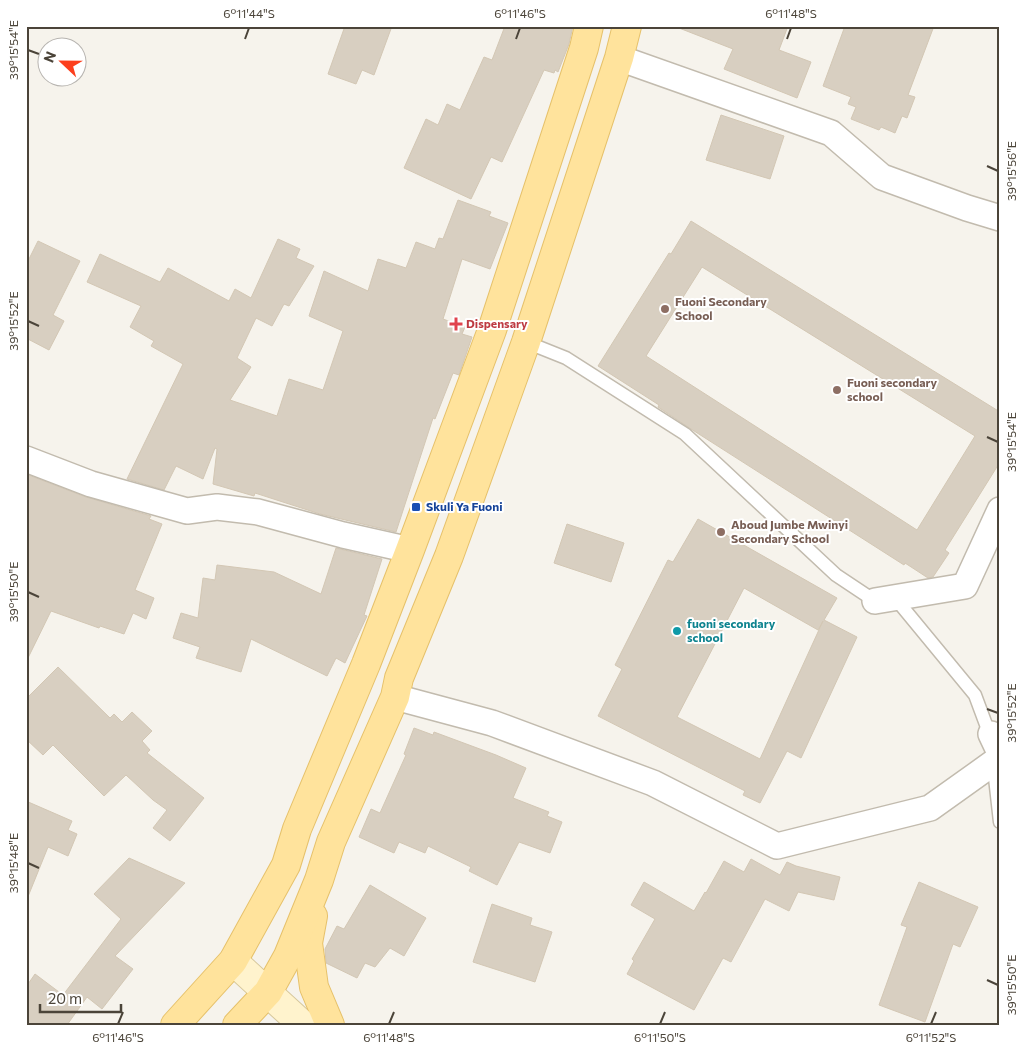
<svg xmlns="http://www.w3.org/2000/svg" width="1026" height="1051" font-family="Commissioner,sans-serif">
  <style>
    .building { fill: #d8cfc1; stroke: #d3c7b4; fill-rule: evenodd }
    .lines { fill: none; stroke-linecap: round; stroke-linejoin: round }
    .lane-casing { stroke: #c2bbae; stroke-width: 15 }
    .street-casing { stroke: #c2bbae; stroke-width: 28 }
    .secondary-casing { stroke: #d6c79b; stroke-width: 30 }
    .primary-casing { stroke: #e6c16a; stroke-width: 30 }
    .lane { stroke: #fff; stroke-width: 12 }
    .street { stroke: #fff; stroke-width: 25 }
    .secondary { stroke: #fff3cd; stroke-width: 28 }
    .primary { stroke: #ffe39c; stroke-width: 28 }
    .ticks { fill: none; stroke: #4b4439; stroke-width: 2 }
    .education-dot { fill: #8d6e63; stroke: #fff; stroke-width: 2 }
    .health-dot { fill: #e0444e; stroke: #fff; stroke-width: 2 }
    .transit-dot { fill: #1a4fb4; stroke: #fff; stroke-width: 2 }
    .culture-dot { fill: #0f9aa8; stroke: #fff; stroke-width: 2 }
    .labels { text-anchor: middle; stroke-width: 4; stroke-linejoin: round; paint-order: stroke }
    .education-label { font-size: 12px; font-weight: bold; fill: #785e54; stroke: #fff; text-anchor: start }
    .health-label { font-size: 12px; font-weight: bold; fill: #be3a42; stroke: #fff; text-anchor: start }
    .transit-label { font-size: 12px; font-weight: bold; fill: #164399; stroke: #fff; text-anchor: start }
    .culture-label { font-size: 12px; font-weight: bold; fill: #0d838f; stroke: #fff; text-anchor: start }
    .neatline { fill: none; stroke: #4b4439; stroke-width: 2 }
    .ticks-label { font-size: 12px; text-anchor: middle; fill: #4b4439 }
  </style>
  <rect width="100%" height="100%" fill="#f6f3ec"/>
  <!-- building -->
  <g class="building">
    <path d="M345,26H392L374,75L362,70L356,84L328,74Z"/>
    <path d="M505,26H573L569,44L558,72L555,70L554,73L544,70L502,162L491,157L471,199L404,168L426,119L438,125L447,104L460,110L484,57L492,60Z"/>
    <path d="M679,26H788L779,50L811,62L797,98L724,69L733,49L679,28Z"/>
    <path d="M845,26H934L908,95L915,97L907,118L902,116L895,133L881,127L879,130L851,119L856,107L848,104L851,97L823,86Z"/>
    <path d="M721,115L784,136L770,179L706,160Z"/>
    <path d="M458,200L491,212L489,216L508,223L490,269L462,259L443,319L465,327L462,334L472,337L459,375L453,373L435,419L433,418L396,532L320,514L255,493L254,496L213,484L217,449L215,448L203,479L176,466L164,490L127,479L183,364L151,346L154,341L130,327L141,306L87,282L100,254L160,282L168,268L229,301L235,289L251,298L278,239L300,249L296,258L314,266L289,306L284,304L272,326L256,318L237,358L251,367L230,400L277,416L289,379L323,390L343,331L309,316L324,271L368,291L378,259L406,268L416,242L435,249L439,238L443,239Z"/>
    <path d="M691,221L1000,412V462L945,550L949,553L933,577L928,578L905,563L904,565L691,429L658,407L659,405L598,366L669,253L671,254ZM702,267L975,436L917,530L646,356Z"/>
    <path d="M38,241L80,261L53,315L64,321L49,350L26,338V265Z"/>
    <path d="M26,474L86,497L151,516L149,519L162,524L135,590L154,598L146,619L133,613L124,634L100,626L99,628L51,611L26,662Z"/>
    <path d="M698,519L837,598L824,620L857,637L801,758L787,751L760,803L743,795L745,791L598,716L622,669L615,665L668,560L673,562ZM744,588L818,630L823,621L760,759L677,717Z"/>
    <path d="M567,524L624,543L611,582L554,563Z"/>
    <path d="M336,548L382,559L364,615L367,616L345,663L336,658L327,676L251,639L241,672L196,658L200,647L173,638L181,613L198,618L203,578L215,580L217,565L274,572L321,594Z"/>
    <path d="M58,667L110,718L114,714L122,722L132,712L152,731L142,741L150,750L147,753L204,798L170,841L153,828L167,810L153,800L126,775L104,796L53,745L43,755L26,739V699Z"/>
    <path d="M414,728L433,735L434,732L496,755L526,768L513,798L549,812L547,816L562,822L550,853L519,842L497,885L469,871L471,867L428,846L425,853L399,842L394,853L359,837L371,809L380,813L406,755L404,754Z"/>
    <path d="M26,801L72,821L68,830L77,834L68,856L48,847L27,899Z"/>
    <path d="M129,858L185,883L115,956L133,969L102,1009L87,997L67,1025H26V987L35,974L63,995L121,919L94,894Z"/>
    <path d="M751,859L780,875L787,862L796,866L840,877L834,900L798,892L789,911L765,899L731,962L723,958L694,1010L627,974L634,961L632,959L655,919L631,905L644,882L694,911L705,892L706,893L724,861L744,872Z"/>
    <path d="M919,882L978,907L960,947L953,944L925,1022L879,1005L907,927L901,925Z"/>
    <path d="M370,885L426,918L404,956L390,948L375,967L365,963L357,978L326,963L325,949L337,926L344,929Z"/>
    <path d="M492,904L532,918L530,925L552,932L535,982L473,962Z"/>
  </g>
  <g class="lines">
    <defs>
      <g id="lane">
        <path d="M526,342L566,358L685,434L836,575L875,601L900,604L975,695L991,738"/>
        <path d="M993,760L1000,822"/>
      </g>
      <g id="street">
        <path d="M619,58L831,133L882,177L967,208L1000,218"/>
        <path d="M26,459L91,484L187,511L217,507L258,512L343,535L410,550"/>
        <path d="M875,601L965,586L1000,510"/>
        <path d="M395,697L492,723L653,783L777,846L930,808L993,763"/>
        <path d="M991,734L1000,753"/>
      </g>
      <path id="secondary" d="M233,961L303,1025"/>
      <g id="primary">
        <path d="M313,916L308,943L314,987L330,1025"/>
        <path d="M175,1025L233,961L286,865L297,829L366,664L410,550L492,330L584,48L589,26"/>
        <path d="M237,1025L268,992L288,956L319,880L331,842L395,697L399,678L449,556L526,342L619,58L627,26"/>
      </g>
    </defs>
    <!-- lane casing -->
    <use href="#lane" class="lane-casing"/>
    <!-- street casing -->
    <use href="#street" class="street-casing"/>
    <!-- secondary casing -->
    <use href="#secondary" class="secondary-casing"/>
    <!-- primary casing -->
    <use href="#primary" class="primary-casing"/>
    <!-- lane -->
    <use href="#lane" class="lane"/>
    <!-- street -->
    <use href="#street" class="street"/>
    <!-- secondary -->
    <use href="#secondary" class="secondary"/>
    <!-- primary -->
    <use href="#primary" class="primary"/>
  </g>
  <!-- ticks -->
  <path class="ticks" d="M245,39L249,28M516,39L520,28M787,39L791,28M28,50L39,54M987,166L998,171M28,321L39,326M987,437L998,442M28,592L39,597M987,709L998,713M28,863L39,868M987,980L998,985M118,1024L123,1012M389,1024L394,1012M660,1024L665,1012M931,1024L936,1012"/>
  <!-- markers -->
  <g class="education-dot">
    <circle cx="665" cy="309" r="5"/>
    <circle cx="837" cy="390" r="5"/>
    <circle cx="721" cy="532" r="5"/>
  </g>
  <path class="health-dot" d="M453.5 316.5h5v5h5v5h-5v5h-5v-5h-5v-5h5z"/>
  <rect class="transit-dot" x="411" y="502" width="10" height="10" rx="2.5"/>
  <circle class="culture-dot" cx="677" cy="631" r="5"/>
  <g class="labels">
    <!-- education labels -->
    <g class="education-label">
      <text x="675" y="306">Fuoni Secondary<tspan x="675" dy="14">School</tspan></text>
      <text x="847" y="387">Fuoni secondary<tspan x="847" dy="14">school</tspan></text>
      <text x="731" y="529">Aboud Jumbe Mwinyi<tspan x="731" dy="14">Secondary School</tspan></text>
    </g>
    <!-- health labels -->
    <g class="health-label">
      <text x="466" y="328">Dispensary</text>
    </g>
    <!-- transit labels -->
    <g class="transit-label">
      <text x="426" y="511">Skuli Ya Fuoni</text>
    </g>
    <!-- culture labels -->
    <g class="culture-label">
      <text x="687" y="628">fuoni secondary<tspan x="687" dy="14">school</tspan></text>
    </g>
  </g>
  <!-- border -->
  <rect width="1026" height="1051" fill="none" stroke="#ffffff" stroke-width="55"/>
  <!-- north arrow -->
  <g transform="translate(62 62) rotate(292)"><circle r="24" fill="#ffffff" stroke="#b7b4b0"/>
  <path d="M0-4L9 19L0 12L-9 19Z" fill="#fc3f1d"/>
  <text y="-8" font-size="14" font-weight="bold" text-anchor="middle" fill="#4b4439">N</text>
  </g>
  <!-- scale -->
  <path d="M40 1004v8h81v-8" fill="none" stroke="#4b4439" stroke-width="2.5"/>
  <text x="48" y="1004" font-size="15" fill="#4b4439" stroke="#ffffff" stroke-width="4" paint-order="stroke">20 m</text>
  <rect x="28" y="28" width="970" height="996" class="neatline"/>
  <g class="ticks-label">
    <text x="249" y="18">6°11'44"S</text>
    <text x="520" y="18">6°11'46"S</text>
    <text x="791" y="18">6°11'48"S</text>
    <text transform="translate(14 50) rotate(-90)" y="4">39°15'54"E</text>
    <text transform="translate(1012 171) rotate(-90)" y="4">39°15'56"E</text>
    <text transform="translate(14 321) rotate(-90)" y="4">39°15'52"E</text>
    <text transform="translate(1012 442) rotate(-90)" y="4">39°15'54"E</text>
    <text transform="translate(14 592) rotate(-90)" y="4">39°15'50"E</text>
    <text transform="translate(1012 713) rotate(-90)" y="4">39°15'52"E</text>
    <text transform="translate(14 863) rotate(-90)" y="4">39°15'48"E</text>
    <text transform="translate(1012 985) rotate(-90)" y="4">39°15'50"E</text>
    <text x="118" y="1042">6°11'46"S</text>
    <text x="389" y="1042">6°11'48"S</text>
    <text x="660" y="1042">6°11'50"S</text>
    <text x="931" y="1042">6°11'52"S</text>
  </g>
</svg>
